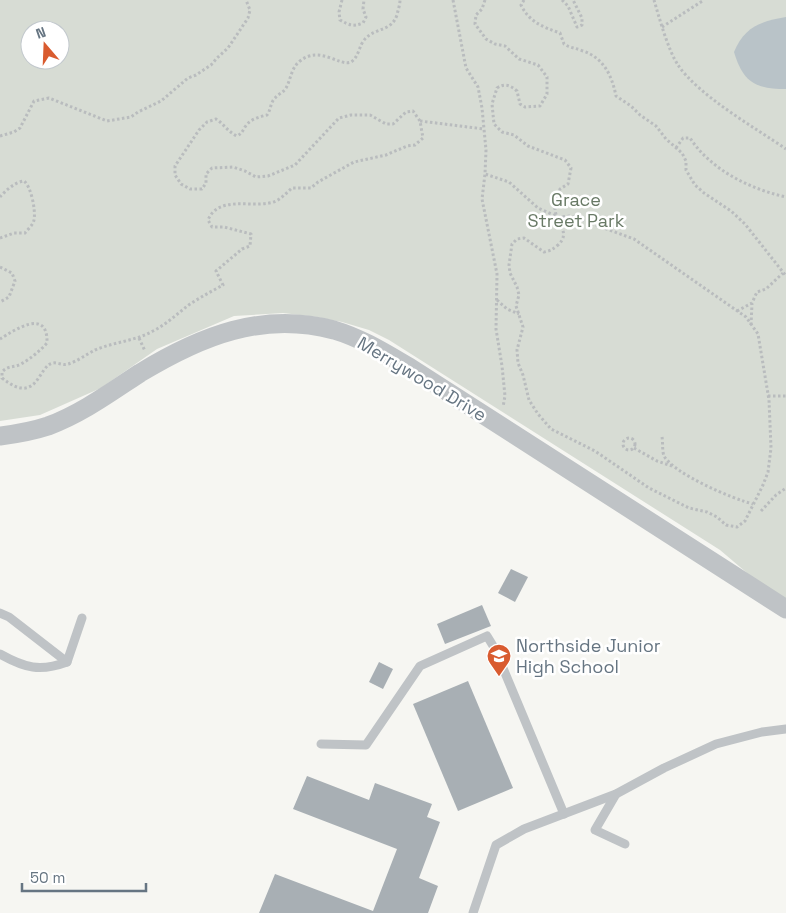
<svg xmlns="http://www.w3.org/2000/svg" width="786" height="913" font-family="'Space Grotesk',sans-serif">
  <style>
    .green { fill: #d7dcd4; fill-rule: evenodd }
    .water { fill: #b9c3c8 }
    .building { fill: #a8afb4 }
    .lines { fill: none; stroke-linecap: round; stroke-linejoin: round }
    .path { stroke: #b9bcbe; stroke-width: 3; stroke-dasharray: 2.5 2.5; stroke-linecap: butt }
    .lane { stroke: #bfc3c6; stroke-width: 9 }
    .street { stroke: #bfc3c6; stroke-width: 19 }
    .labels { text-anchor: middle; stroke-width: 5; stroke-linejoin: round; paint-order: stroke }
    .park-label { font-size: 18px; fill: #687965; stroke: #fff }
    .street-label { font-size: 18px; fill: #667582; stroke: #fff }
    .poi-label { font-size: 18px; fill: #667582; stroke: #fff; text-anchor: start }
  </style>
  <rect width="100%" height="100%" fill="#f6f6f2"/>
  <!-- green -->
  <path class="green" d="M0,0H786V600L753,578L720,550L389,340L369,330L342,322L317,317L283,313L234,316L157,349L101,388L40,415L0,421ZM30,30H60V60H30Z"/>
  <!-- water -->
  <path class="water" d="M786,17V89C755,89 743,82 734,52C744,27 761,21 786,17Z"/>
  <!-- building -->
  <g class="building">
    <path d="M511,569L528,577L515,602L498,593Z"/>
    <path d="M482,605L491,626L445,644L437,624Z"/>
    <path d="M379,662L393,669L383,689L369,682Z"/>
    <path d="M468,681L513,788L458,811L413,704Z"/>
    <path d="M307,776L369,800L375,783L432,804L427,817L440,822L419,878L438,886L428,913H259L275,874L373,911L397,849L293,809Z"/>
  </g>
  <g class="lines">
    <!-- path -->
    <g class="path">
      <path d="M342,0L339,12L340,20C349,25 353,27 363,23L366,17L363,9L364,0"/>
      <path d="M453,0L466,68L478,87L482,108L486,150L485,174L482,199L497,274L496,329L502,366L505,396L503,407"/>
      <path d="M485,0L482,9L476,15L475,24L486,39L495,44L505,46L519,59L538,65L547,77V94L540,106L525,107L520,104L517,91C510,85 505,83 497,88L492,104L494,124L502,132L514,135L528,146L565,160L571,168L568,184L560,189C559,194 555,203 555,208C555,223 572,232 558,245C553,249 550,251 544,252L524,238L517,239L512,244L509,265L510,273L517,287L519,295L516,306L523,327L517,350L518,363L523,375L529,400L538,414L551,429L595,451L649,488L689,508L707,512L717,517L726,525L737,527L745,521L763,485L768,472L771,448L769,400L758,334L746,317L634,239L571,216L558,217L538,208L509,182L485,174"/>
      <path d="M524,0L521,5C529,22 543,27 560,33L564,44C570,48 576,48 583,51C604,58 612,76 616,96L631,106L640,115L656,126L666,139L682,153L686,161V170L695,185L704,193L731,211L745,224L786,276"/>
      <path d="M562,0L568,6L577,27L582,25V18L573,0"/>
      <path d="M654,0C659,17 668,50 678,65C699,96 754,127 786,149"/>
      <path d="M662,27L704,0"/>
      <path d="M420,121L484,129"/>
      <path d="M0,136L14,132L20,128L34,101L49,98L107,121L131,117L138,112L161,101L188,78L196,75L211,65L217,58L228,48L248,18L250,10L246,0"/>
      <path d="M676,148L683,138H690C711,170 750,189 786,197"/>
      <path d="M0,197C5,191 15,182 24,181C31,186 36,211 34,220C33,225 28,229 25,233H14L0,238"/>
      <path d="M0,267L12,273L15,281L9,297L0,302"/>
      <path d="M497,300L507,309L519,314"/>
      <path d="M737,311L752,303L757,292L766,289L783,273"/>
      <path d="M751,325L752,304"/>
      <path d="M139,338L145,351"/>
      <path d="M0,339C16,329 48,308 47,343C40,351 30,359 21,364C14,368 8,365 2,372V378C38,407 38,365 53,363C58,362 63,366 68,364C76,362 87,354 95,350C114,342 135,341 153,331C167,324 178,313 190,304C201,297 212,291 223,285L216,271L242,249L250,246L251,234L224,227H212L208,220C218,196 249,207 269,203C279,202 285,194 292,188H311L318,182L354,162L386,155L407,146L415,145L423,138L420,121L413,111L406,112L393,124H386L370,115H351L339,118L295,165L268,176L256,177L245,171L233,167L212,168L206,174V183L202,189H190L181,184L175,175V166L199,130L207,122L216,119C224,124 228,132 237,136C242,133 242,132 245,127C250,119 259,117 267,115C271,110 270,103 275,98C278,94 283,93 286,88C291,79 291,68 300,61C320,45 340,67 351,62C359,57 359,45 365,39C376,27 391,32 397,15C398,10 400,5 400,0"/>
      <path d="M768,396H786"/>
      <path d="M662,437C663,442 662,451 664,456C674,474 733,499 753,504"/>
      <circle cx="629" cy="444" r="6"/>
      <path d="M634,448L657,461L672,466"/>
      <path d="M761,511L776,495L786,488"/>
    </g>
    <!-- lane -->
    <g class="lane">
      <path d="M0,613L9,617L67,662"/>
      <path d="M0,654C25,668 40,672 67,662L82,618"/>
      <path d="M321,744L366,745L420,666L487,636L495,649L564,814"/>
      <path d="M616,794L595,830L625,844"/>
      <path d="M473,913L496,845L524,829L616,794L664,768L716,744L762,732L786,729"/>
    </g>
    <!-- street -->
    <path class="street" d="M0,436C16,434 33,431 48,426C81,414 111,392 140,373C201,336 262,311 334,330C361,338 385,353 409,367L786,609"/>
  </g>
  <!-- icons -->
  <defs>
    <symbol id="school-pin" viewBox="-11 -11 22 30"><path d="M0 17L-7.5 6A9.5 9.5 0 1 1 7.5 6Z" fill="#d95b2f" stroke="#fff"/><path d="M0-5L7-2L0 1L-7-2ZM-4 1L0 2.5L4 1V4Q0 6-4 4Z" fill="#fff"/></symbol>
  </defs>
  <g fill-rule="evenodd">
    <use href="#school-pin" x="485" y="642" width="28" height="38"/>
  </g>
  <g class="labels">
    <!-- park labels -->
    <g class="park-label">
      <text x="576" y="206">Grace<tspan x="576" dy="21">Street Park</tspan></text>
    </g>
    <!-- street labels -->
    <g class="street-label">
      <text transform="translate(422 379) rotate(31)" y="6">Merrywood Drive</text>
    </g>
    <!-- poi labels -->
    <g class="poi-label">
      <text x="516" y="652">Northside Junior<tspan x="516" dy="21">High School</tspan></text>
    </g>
  </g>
  <!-- north arrow -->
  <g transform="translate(45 45) rotate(341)"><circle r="24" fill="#ffffff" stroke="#c2c8cd"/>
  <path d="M0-4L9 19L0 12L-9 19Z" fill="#d95b2f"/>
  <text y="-8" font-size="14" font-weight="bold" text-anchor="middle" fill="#667582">N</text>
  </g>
  <!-- scale -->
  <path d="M22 883v8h124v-8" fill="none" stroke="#667582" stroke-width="2.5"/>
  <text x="30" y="883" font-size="15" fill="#667582" stroke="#ffffff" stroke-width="4" paint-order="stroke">50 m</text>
</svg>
